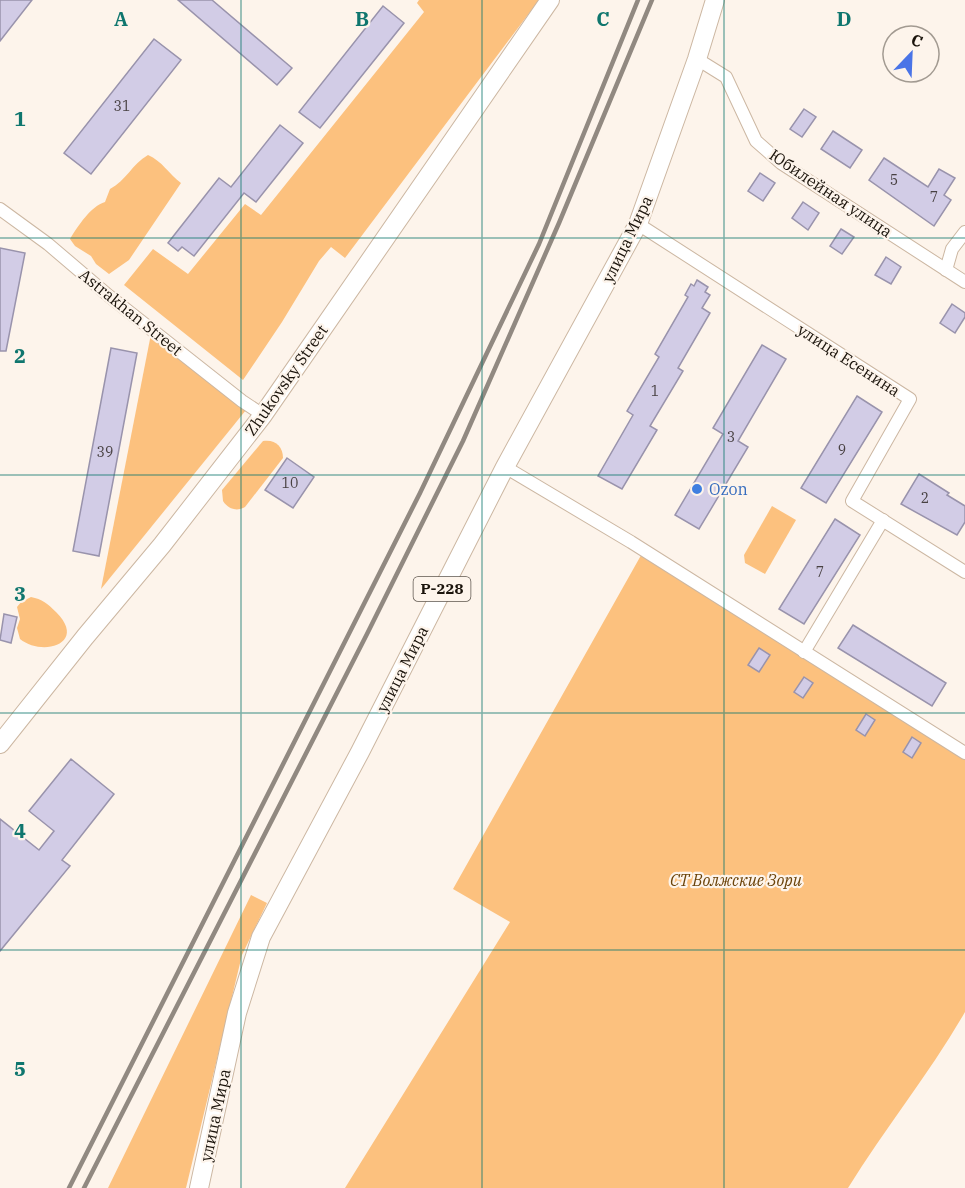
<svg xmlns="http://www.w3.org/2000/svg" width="965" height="1188" font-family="'IBM Plex Serif',serif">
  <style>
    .green { fill: #fcc17e }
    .building { fill: #d2cce6; stroke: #9993ac; stroke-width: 1.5 }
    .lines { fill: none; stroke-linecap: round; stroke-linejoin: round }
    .minor-casing { stroke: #ccb7a2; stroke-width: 14 }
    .primary-casing { stroke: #ccb7a2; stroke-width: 20 }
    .minor { stroke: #fff; stroke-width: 12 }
    .primary { stroke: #fff; stroke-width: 18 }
    .rail { stroke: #918981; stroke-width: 4.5 }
    .grid { fill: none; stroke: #0f766e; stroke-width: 1.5; stroke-opacity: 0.55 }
    .shop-dot { fill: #3f7fe0; stroke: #fdf4eb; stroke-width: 2 }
    .labels { text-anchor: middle; stroke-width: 4.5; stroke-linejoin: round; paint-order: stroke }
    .number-label { font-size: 14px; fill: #484142 }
    .shield { fill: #fdf4eb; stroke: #5e564e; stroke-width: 1.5 }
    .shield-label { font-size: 15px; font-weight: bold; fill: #1a130b }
    .street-label { font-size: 16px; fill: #1a130b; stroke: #fdf4eb }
    .shop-label { font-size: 16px; fill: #366cbe; stroke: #fdf4eb; text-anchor: start }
    .park-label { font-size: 16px; font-style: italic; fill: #6b4309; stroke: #fdf4eb }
    .grid-label { font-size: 20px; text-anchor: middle; font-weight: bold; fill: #0f766e; stroke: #fdf4eb; stroke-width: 4.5; stroke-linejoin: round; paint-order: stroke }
  </style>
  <rect width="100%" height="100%" fill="#fdf4eb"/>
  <!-- green -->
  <g class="green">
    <path d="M419,0H539L345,258L331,247L319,261L282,322L243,380L124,285L153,249L188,274L245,204L261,215L424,12L417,3Z"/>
    <path d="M148,155C162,161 169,174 181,183L129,260L109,274L96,264L91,256L75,246L70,239C78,226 91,206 105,202L110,189C126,181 132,164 148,155Z"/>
    <path d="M151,334L246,410L101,589Z"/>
    <path d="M263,441C275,439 283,446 283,458L245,507C237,512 228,509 223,501L222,490Z"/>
    <path d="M772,506L796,520L765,574L745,563L744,555Z"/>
    <path d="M644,550L965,753V1012C930,1073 885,1128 848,1188H345L510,922L453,889Z"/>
    <path d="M31,597C42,599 48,604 56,612C88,644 42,657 20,639L17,628L20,619L17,607L21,602Z"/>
    <path d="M251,895L267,903L242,955L186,1188H108Z"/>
  </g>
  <!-- building -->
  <g class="building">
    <path d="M0,0H32L0,41Z"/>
    <path d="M178,0H212L292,68L277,85Z"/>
    <path d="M383,6L404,23L320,128L299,112Z"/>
    <path d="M154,39L181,60L91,174L64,153Z"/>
    <path d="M804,109L816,117L802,137L790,129Z"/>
    <path d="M280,125L303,143L256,202L244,193L194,256L182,247L178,251L168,243L219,178L231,187Z"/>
    <path d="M833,131L862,150L850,168L821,149Z"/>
    <path d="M884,158L928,187L939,169L955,178L944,195L951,200L934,226L869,180Z"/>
    <path d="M760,173L775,183L763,201L748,191Z"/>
    <path d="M803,202L819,213L808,230L792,218Z"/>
    <path d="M841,229L854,237L842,254L830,246Z"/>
    <path d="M0,248L25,253L6,351H0Z"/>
    <path d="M886,257L901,267L891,284L875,275Z"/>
    <path d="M697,280L708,287L705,292L710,295L702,308L710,313L678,368L683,371L650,426L657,430L622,489L598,476L633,415L627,411L659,357L655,354L688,297L685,295L691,284L694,286Z"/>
    <path d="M952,304L965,313V317L955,333L940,323Z"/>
    <path d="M762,345L786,359L738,441L748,447L699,529L675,515L723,434L713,428Z"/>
    <path d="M111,348L137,353L99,556L73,551Z"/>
    <path d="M857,396L882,412L826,503L801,488Z"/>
    <path d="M287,458L314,477L293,508L265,490Z"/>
    <path d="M919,474L949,493L947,495L965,506V522L957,535L901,504Z"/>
    <path d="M835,519L860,535L804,624L779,609Z"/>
    <path d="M4,614L17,617L11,643L0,640Z"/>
    <path d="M853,625L946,683L932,706L838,648Z"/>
    <path d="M759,648L770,655L759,672L748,665Z"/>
    <path d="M804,677L813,683L803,698L794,692Z"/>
    <path d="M866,714L875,720L865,736L856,730Z"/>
    <path d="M912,737L921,743L912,758L903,752Z"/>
    <path d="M71,759L114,794L62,860L70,866L0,951V819L39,850L54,831L29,811Z"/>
  </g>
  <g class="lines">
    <defs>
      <g id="minor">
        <path d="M697,59L726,77L756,141L781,163L965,282"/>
        <path d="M0,209L48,244L109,296L242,401L263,415"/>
        <path d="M638,224L910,399L852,501L965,572"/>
        <path d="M946,270L952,249L965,232"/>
        <path d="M505,467L631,542L965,753"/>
        <path d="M804,652L883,520"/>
      </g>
      <g id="primary">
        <path d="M0,744L85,637L162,545L263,415L550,0"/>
        <path d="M199,1188L237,1013L261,937L360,752L505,467L638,224L697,59L715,0"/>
      </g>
    </defs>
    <!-- minor casing -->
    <use href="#minor" class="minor-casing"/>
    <!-- primary casing -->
    <use href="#primary" class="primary-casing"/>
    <!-- minor -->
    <use href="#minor" class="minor"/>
    <!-- primary -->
    <use href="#primary" class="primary"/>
    <!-- rail -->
    <g class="rail">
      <path d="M69,1188L420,493L539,244L638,0"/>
      <path d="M84,1188L367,634L463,441L559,223L652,0"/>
    </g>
  </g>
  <!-- grid -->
  <path class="grid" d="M241,0V1188M482,0V1188M724,0V1188M0,238H965M0,475H965M0,713H965M0,950H965"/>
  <!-- markers -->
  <circle class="shop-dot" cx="697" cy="489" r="6"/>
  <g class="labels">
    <!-- number labels -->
    <g class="number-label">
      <text x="122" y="111">31</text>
      <text x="894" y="185">5</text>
      <text x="934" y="202">7</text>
      <text x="655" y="396">1</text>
      <text x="731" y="442">3</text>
      <text x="842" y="455">9</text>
      <text x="105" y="457">39</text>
      <text x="290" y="488">10</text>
      <text x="925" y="503">2</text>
      <text x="820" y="577">7</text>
    </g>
    <!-- shield labels -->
    <rect class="shield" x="413.5" y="577" width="57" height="24" rx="4.5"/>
    <g class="shield-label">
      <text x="442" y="594">Р-228</text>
    </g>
    <!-- street labels -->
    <g class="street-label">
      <text transform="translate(831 193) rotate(34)" y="6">Юбилейная улица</text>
      <text transform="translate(627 239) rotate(-64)" y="6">улица Мира</text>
      <text transform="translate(131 312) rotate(39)" y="6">Astrakhan Street</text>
      <text transform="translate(849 360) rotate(33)" y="6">улица Есенина</text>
      <text transform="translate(286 380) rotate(-55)" y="6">Zhukovsky Street</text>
      <text transform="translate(402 669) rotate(-63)" y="6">улица Мира</text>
      <text transform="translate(215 1115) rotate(-78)" y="6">улица Мира</text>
    </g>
    <!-- shop labels -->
    <g class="shop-label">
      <text x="709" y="495">Ozon</text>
    </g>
    <!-- park labels -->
    <g class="park-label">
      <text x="736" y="886">СТ Волжские Зори</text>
    </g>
  </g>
  <g class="grid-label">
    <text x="121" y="26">A</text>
    <text x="362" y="26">B</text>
    <text x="603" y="26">C</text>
    <text x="844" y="26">D</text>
    <text x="20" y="126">1</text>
    <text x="20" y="363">2</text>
    <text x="20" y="601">3</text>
    <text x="20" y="838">4</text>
    <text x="20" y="1076">5</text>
  </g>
  <!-- north arrow -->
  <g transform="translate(911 54) rotate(23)"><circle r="28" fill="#fdf4eb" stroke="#a29a91" stroke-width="1.5"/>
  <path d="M0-4.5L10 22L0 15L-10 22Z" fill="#4a74e7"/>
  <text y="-9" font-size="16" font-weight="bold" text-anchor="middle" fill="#1a130b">С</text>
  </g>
</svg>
